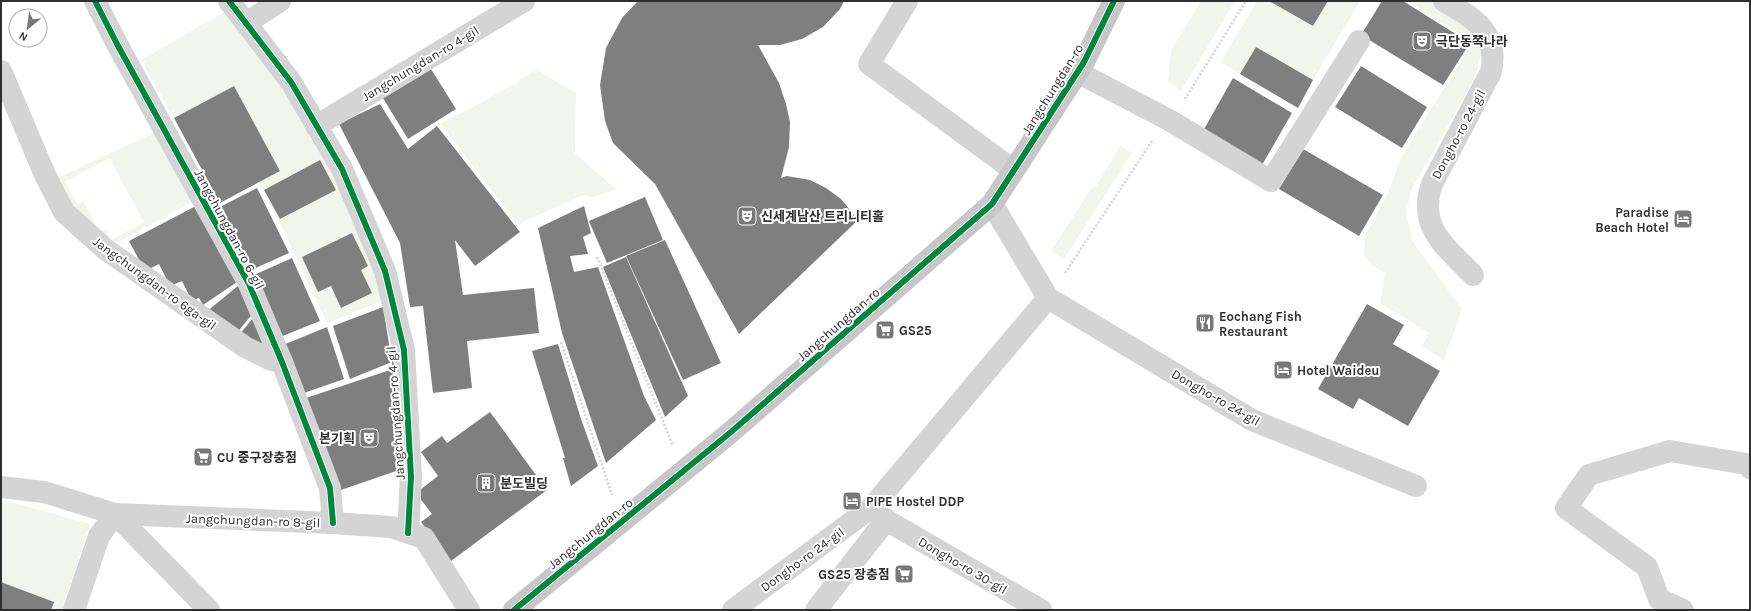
<svg xmlns="http://www.w3.org/2000/svg" width="1751" height="611" font-family="Karla,'Noto Sans KR',sans-serif">
  <style>
    .green { fill: #f2f5ec; fill-rule: evenodd }
    .building { fill: #7f7f7f }
    .lines { fill: none; stroke-linecap: round; stroke-linejoin: round }
    .path { stroke: #d4d4d4; stroke-width: 2.5; stroke-dasharray: 2 2; stroke-linecap: butt }
    .street { stroke: #d4d4d4; stroke-width: 22 }
    .primary { stroke: #c7c7c7; stroke-width: 22 }
    .cycleway-casing { stroke: #fff; stroke-width: 8 }
    .cycleway { stroke: #00873e; stroke-width: 6 }
    .labels { text-anchor: middle; stroke-width: 4; stroke-linejoin: round; paint-order: stroke }
    .poi-label { font-size: 13px; font-weight: bold; fill: #2f2f2f; stroke: #fff; text-anchor: start }
    .street-label { font-size: 13px; fill: #2f2f2f; stroke: #fff }
  </style>
  <rect width="100%" height="100%" fill="#fff"/>
  <!-- green -->
  <g class="green">
    <path d="M1201,1H1235L1181,91L1168,82L1171,50Z"/>
    <path d="M1257,1H1269L1313,26L1328,1H1360L1313,80L1256,47L1240,74L1221,62Z"/>
    <path d="M1407,1H1431L1468,21L1481,43V55L1474,80L1411,190L1406,213L1413,242L1462,309L1444,360L1422,346L1429,333L1380,303L1385,273L1372,265L1364,255L1365,236L1387,195L1403,154L1473,42Z"/>
    <path d="M226,11L285,81L364,234L384,300L327,323L283,229L258,182L279,171L234,86L174,118L141,60ZM320,160L336,190L280,219L264,190ZM352,233L368,266L361,270L372,293L341,308L331,286L318,292L302,257Z"/>
    <path d="M537,70L576,93L575,153L616,189L593,197L583,195L525,221L519,226L441,124L517,83L521,78Z"/>
    <path d="M157,131L194,201L111,246L71,213L56,179ZM109,158L144,222L111,240L105,230L99,231L83,201L77,204L65,182Z"/>
    <path d="M1120,146L1132,153L1064,259L1051,251L1090,190L1097,185Z"/>
    <path d="M1,501L15,503L90,524L62,610H51L53,602L1,582Z"/>
  </g>
  <!-- building -->
  <g class="building">
    <path d="M638,1H844L840,9L823,27L802,39L780,45H758L779,83L786,104L790,122L789,147L781,178L787,176L810,180L826,188L841,199L858,220L739,334L655,184L613,143L605,121L600,85L606,48L622,18Z"/>
    <path d="M1269,1H1328L1313,26Z"/>
    <path d="M1382,1H1403L1470,43L1443,85L1361,35Z"/>
    <path d="M1256,47L1313,80L1298,108L1240,74Z"/>
    <path d="M1361,66L1427,107L1402,148L1335,107Z"/>
    <path d="M431,69L456,109L408,139L383,98Z"/>
    <path d="M1233,78L1292,113L1262,165L1203,131Z"/>
    <path d="M234,86L280,171L220,203L174,118Z"/>
    <path d="M380,104L408,149L437,126L520,232L475,266L455,240L463,295L534,288L539,333L467,341L472,388L433,393L423,306L410,307L400,243L339,124Z"/>
    <path d="M1303,149L1383,195L1359,236L1279,189Z"/>
    <path d="M320,160L336,190L280,219L264,190Z"/>
    <path d="M257,188L289,253L249,271L216,209Z"/>
    <path d="M645,197L663,240L607,263L589,221Z"/>
    <path d="M196,206L237,282L203,305L199,298L192,301L182,281L170,286L159,264L145,271L129,241Z"/>
    <path d="M584,206L591,233L583,237L588,254L570,256L574,272L598,267L644,396L656,420L606,463L562,333L538,228Z"/>
    <path d="M352,233L368,266L361,270L372,293L341,308L331,286L318,292L302,257Z"/>
    <path d="M665,240L721,363L683,380L626,256Z"/>
    <path d="M626,257L688,396L665,417L603,267Z"/>
    <path d="M292,258L320,321L280,337L252,276Z"/>
    <path d="M239,285L254,312L236,334L205,313Z"/>
    <path d="M1367,304L1404,325L1393,344L1440,371L1408,426L1359,398L1353,409L1318,389Z"/>
    <path d="M383,307L392,362L350,379L333,326Z"/>
    <path d="M257,313L269,344L262,351L239,335Z"/>
    <path d="M327,327L344,379L304,393L283,345Z"/>
    <path d="M558,344L581,419L598,466L571,486L563,458H565L532,351Z"/>
    <path d="M393,369L399,470L341,490L306,398Z"/>
    <path d="M490,412L547,490L451,561L421,522L432,514L416,493L438,476L421,452L442,436L447,443Z"/>
    <path d="M1,582L54,602L51,610H1Z"/>
  </g>
  <g class="lines">
    <!-- path -->
    <g class="path">
      <path d="M1185,99L1246,1"/>
      <path d="M597,257L673,446"/>
      <path d="M1065,273L1152,141"/>
      <path d="M561,342L612,495"/>
    </g>
    <!-- street -->
    <g class="street">
      <path d="M95,1L117,44L249,284L282,362L330,488L333,523"/>
      <path d="M229,1L291,82L342,169L385,271L404,350L411,477L408,533"/>
      <path d="M907,1L869,64L1013,170"/>
      <path d="M1444,1C1475,18 1499,33 1491,72L1432,184C1417,227 1446,247 1473,275"/>
      <path d="M246,23L280,1"/>
      <path d="M1,71L45,175L64,212L105,249L245,347L271,360L282,362"/>
      <path d="M1077,72L1169,120L1271,181L1359,41"/>
      <path d="M316,126L524,1"/>
      <path d="M992,204L1048,298L1252,420L1416,486"/>
      <path d="M1,487L44,492L115,514L333,523L391,527L424,538L469,610"/>
      <path d="M872,507L1048,298"/>
      <path d="M115,514L209,610"/>
      <path d="M1659,599L1647,567L1566,508L1589,475L1670,451L1746,464L1750,468"/>
      <path d="M1659,599L1683,610"/>
      <path d="M74,610L99,536L115,514"/>
      <path d="M733,610L872,507L886,520L1041,610"/>
      <path d="M816,610L886,520"/>
    </g>
    <!-- primary -->
    <path class="primary" d="M514,610L731,432L992,204L1084,62L1114,1"/>
    <defs>
      <g id="cycleway">
        <path d="M95,1L117,44L249,284L282,362L330,488L333,523"/>
        <path d="M229,1L291,82L342,169L385,271L404,350L411,477L408,533"/>
        <path d="M514,610L731,432L992,204L1084,62L1114,1"/>
      </g>
    </defs>
    <!-- cycleway casing -->
    <use href="#cycleway" class="cycleway-casing"/>
    <!-- cycleway -->
    <use href="#cycleway" class="cycleway"/>
  </g>
  <!-- icons -->
  <defs>
    <symbol id="theatre-square" viewBox="-11 -11 22 22"><rect x="-9" y="-9" width="18" height="18" rx="4" fill="#787878" stroke="#fff"/><path d="M-5-5.5Q0-4 5-5.5V0Q5 5 0 6Q-5 5-5 0ZM-3.3-2.5H-1v1.5H-3.3ZM1-2.5H3.3v1.5H1ZM-2.8 1Q0 5.5 2.8 1Z" fill="#fff"/></symbol>
    <symbol id="hotel-square" viewBox="-11 -11 22 22"><rect x="-9" y="-9" width="18" height="18" rx="4" fill="#787878" stroke="#fff"/><path d="M-6-4.5h1.5V1H6V5H4.5V3h-9V5H-6ZM-4 0a1.8 1.8 0 1 1 3.6 0ZM.5 0V-2.5h3Q6-2.5 6 0Z" fill="#fff"/></symbol>
    <symbol id="restaurant-square" viewBox="-11 -11 22 22"><rect x="-9" y="-9" width="18" height="18" rx="4" fill="#787878" stroke="#fff"/><path d="M-5-6h1v4h1v-4h1v4h1v-4h1v5L-1.5 .5V6h-2V.5L-5-1ZM5-6V6H3V1.5H1.5Q1.5-4 5-6Z" fill="#fff"/></symbol>
    <symbol id="supermarket-square" viewBox="-11 -11 22 22"><rect x="-9" y="-9" width="18" height="18" rx="4" fill="#787878" stroke="#fff"/><path d="M-6-5.5h2.5l.6 2H6L4.5 2H-2.5L-4.4-4H-6ZM-1.5 3.2a1.3 1.3 0 1 0 .1 0ZM3 3.2a1.3 1.3 0 1 0 .1 0Z" fill="#fff"/></symbol>
    <symbol id="building-square" viewBox="-11 -11 22 22"><rect x="-9" y="-9" width="18" height="18" rx="4" fill="#787878" stroke="#fff"/><path d="M-4-6H4V6H1V3H-1V6H-4ZM-2.5-4.3h1.7v1.8h-1.7ZM.8-4.3h1.7v1.8H.8ZM-2.5-1h1.7V.8h-1.7ZM.8-1h1.7V.8H.8Z" fill="#fff"/></symbol>
  </defs>
  <g fill-rule="evenodd">
    <use href="#theatre-square" x="1411" y="30" width="22" height="22"/>
    <use href="#theatre-square" x="736" y="205" width="22" height="22"/>
    <use href="#hotel-square" x="1672" y="208" width="22" height="22"/>
    <use href="#restaurant-square" x="1194" y="312" width="22" height="22"/>
    <use href="#supermarket-square" x="874" y="319" width="22" height="22"/>
    <use href="#hotel-square" x="1272" y="359" width="22" height="22"/>
    <use href="#theatre-square" x="358" y="427" width="22" height="22"/>
    <use href="#supermarket-square" x="192" y="446" width="22" height="22"/>
    <use href="#building-square" x="475" y="472" width="22" height="22"/>
    <use href="#hotel-square" x="841" y="490" width="22" height="22"/>
    <use href="#supermarket-square" x="893" y="563" width="22" height="22"/>
  </g>
  <g class="labels">
    <!-- poi labels -->
    <g class="poi-label">
      <text x="1436" y="46">극단동쪽나라</text>
      <text x="1669" y="217" text-anchor="end">Paradise<tspan x="1669" dy="15">Beach Hotel</tspan></text>
      <text x="761" y="221">신세계남산 트리니티홀</text>
      <text x="1219" y="321">Eochang Fish<tspan x="1219" dy="15">Restaurant</tspan></text>
      <text x="899" y="335">GS25</text>
      <text x="1297" y="375">Hotel Waideu</text>
      <text x="355" y="443" text-anchor="end">본기획</text>
      <text x="217" y="462">CU 중구장충점</text>
      <text x="500" y="488">분도빌딩</text>
      <text x="866" y="506">PIPE Hostel DDP</text>
      <text x="890" y="579" text-anchor="end">GS25 장충점</text>
    </g>
    <!-- street labels -->
    <g class="street-label">
      <text transform="translate(420 63) rotate(-31)" y="5">Jangchungdan-ro 4-gil</text>
      <text transform="translate(1052 89) rotate(-58)" y="5">Jangchungdan-ro</text>
      <text transform="translate(1458 134) rotate(-62)" y="5">Dongho-ro 24-gil</text>
      <text transform="translate(230 229) rotate(62)" y="5">Jangchungdan-ro 6-gil</text>
      <text transform="translate(155 283) rotate(36)" y="5">Jangchungdan-ro 6ga-gil</text>
      <text transform="translate(838 324) rotate(-41)" y="5">Jangchungdan-ro</text>
      <text transform="translate(1216 397) rotate(30)" y="5">Dongho-ro 24-gil</text>
      <text transform="translate(395 413) rotate(-94)" y="5">Jangchungdan-ro 4-gil</text>
      <text transform="translate(253 520) rotate(2)" y="5">Jangchungdan-ro 8-gil</text>
      <text transform="translate(590 533) rotate(-39)" y="5">Jangchungdan-ro</text>
      <text transform="translate(802 559) rotate(-36)" y="5">Dongho-ro 24-gil</text>
      <text transform="translate(963 565) rotate(30)" y="5">Dongho-ro 30-gil</text>
    </g>
  </g>
  <!-- border -->
  <rect width="1751" height="611" fill="none" stroke="#2f2f2f" stroke-width="4"/>
  <!-- north arrow -->
  <g transform="translate(28 28) rotate(209)"><circle r="19" fill="#ffffff" stroke="#acacac"/>
  <path d="M0-3L7 15L0 10L-7 15Z" fill="#787878"/>
  <text y="-6" font-size="11" font-weight="bold" text-anchor="middle" fill="#2f2f2f">N</text>
  </g>
</svg>
